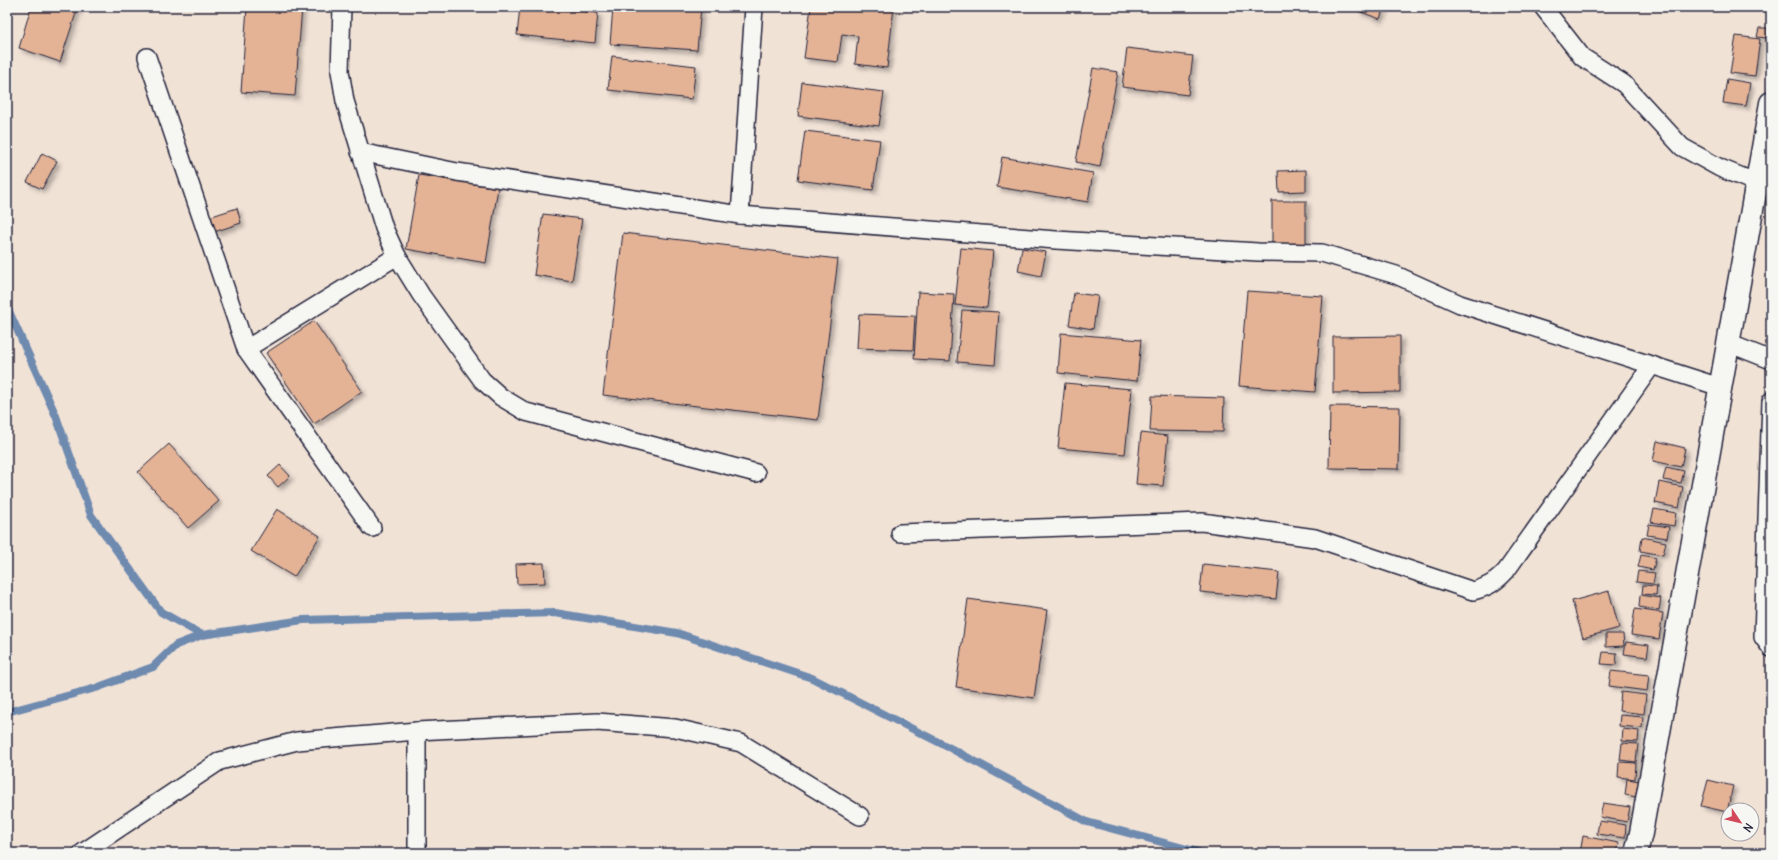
<svg xmlns="http://www.w3.org/2000/svg" width="1778" height="860" font-family="Delius,sans-serif">
  <style>
    .built { fill: #f1e2d6; fill-rule: evenodd }
    .lines { fill: none; stroke-linecap: round; stroke-linejoin: round }
    .stream { stroke: #6e8aaf; stroke-width: 8 }
    .building { fill: #e4b396; stroke: #22223b; filter: url(#shadow) }
    .lane-casing { stroke: #22223b; stroke-width: 20 }
    .secondary-casing { stroke: #22223b; stroke-width: 25 }
    .lane { stroke: #f6f6f2; stroke-width: 17 }
    .secondary { stroke: #f6f6f2; stroke-width: 22 }
  </style>
  <defs>
    <filter id="shadow"><feDropShadow dx="3.5" dy="3.5" stdDeviation="2" flood-color="#0004"/></filter>
  </defs>
  <rect width="100%" height="100%" fill="#f6f6f2"/>
  <filter id="ink" filterUnits="userSpaceOnUse"><feTurbulence type="fractalNoise" baseFrequency=".025" numOctaves="2"/><feDisplacementMap in="SourceGraphic" scale="8" xChannelSelector="R" yChannelSelector="G"/><feConvolveMatrix kernelMatrix="1 2 1 2 8 2 1 2 1" color-interpolation-filters="sRGB"/></filter>
  <g filter="url(#ink)">
    <!-- built -->
    <path class="built" d="M7,7H1771V853H7ZM1728,810H1752V834H1728Z"/>
    <g class="lines">
      <!-- stream -->
      <g class="stream">
        <path d="M7,307L56,416L91,515L161,612L202,635L303,620L555,613L677,633L812,678L952,749L1087,822L1202,853"/>
        <path d="M7,712L96,688L153,667L176,645L202,635"/>
      </g>
    </g>
    <!-- building -->
    <g class="building">
      <path d="M31,7H78L60,62L19,48Z"/>
      <path d="M247,7H302L295,96L241,92Z"/>
      <path d="M520,7H541L598,13L595,43L517,35Z"/>
      <path d="M613,7H701L697,50L610,44Z"/>
      <path d="M811,7H894L887,68L855,64L858,36L842,34L838,62L804,58Z"/>
      <path d="M1359,7H1384L1380,19L1358,11Z"/>
      <path d="M1759,28H1768L1767,38L1757,37Z"/>
      <path d="M1736,36L1760,39L1755,76L1730,73Z"/>
      <path d="M1127,48L1193,56L1188,95L1122,87Z"/>
      <path d="M612,56L696,66L692,99L608,90Z"/>
      <path d="M1093,68L1118,72L1100,167L1076,162Z"/>
      <path d="M1727,79L1750,83L1746,106L1723,103Z"/>
      <path d="M802,82L884,92L879,126L798,116Z"/>
      <path d="M805,131L880,140L873,190L798,180Z"/>
      <path d="M42,153L57,161L42,189L27,182Z"/>
      <path d="M1002,157L1093,173L1088,202L997,187Z"/>
      <path d="M1306,170V191L1279,192L1278,171Z"/>
      <path d="M419,175L498,188L486,263L406,249Z"/>
      <rect x="1272" y="201" width="34" height="43"/>
      <path d="M237,208L241,223L214,232L209,217Z"/>
      <path d="M543,214L582,219L572,281L534,275Z"/>
      <path d="M623,233L838,259L818,420L603,395Z"/>
      <path d="M961,248L993,251L987,308L955,305Z"/>
      <path d="M1022,248L1046,252L1041,276L1018,271Z"/>
      <path d="M1247,291L1323,296L1315,392L1239,386Z"/>
      <path d="M918,292L954,294L950,361L914,359Z"/>
      <path d="M1074,293L1098,296L1093,329L1069,325Z"/>
      <path d="M962,310L999,312L995,365L957,362Z"/>
      <path d="M859,314L915,316L913,350L857,348Z"/>
      <path d="M314,321L362,391L314,424L266,353Z"/>
      <path d="M1061,333L1141,340L1137,381L1058,373Z"/>
      <path d="M1400,336V392L1333,393V337Z"/>
      <path d="M1065,383L1132,389L1125,454L1058,448Z"/>
      <path d="M1152,396L1224,398L1223,432L1150,431Z"/>
      <path d="M1330,406L1400,407L1399,469L1329,468Z"/>
      <path d="M1141,433L1168,436L1163,486L1136,484Z"/>
      <path d="M1657,441L1685,448L1681,467L1653,461Z"/>
      <path d="M169,444L219,501L188,528L138,472Z"/>
      <path d="M280,465L290,476L278,487L268,476Z"/>
      <path d="M1666,467L1684,471L1681,483L1663,480Z"/>
      <path d="M1659,482L1683,487L1679,508L1655,503Z"/>
      <path d="M277,509L320,536L294,577L251,551Z"/>
      <path d="M1654,509L1676,513L1674,526L1651,522Z"/>
      <path d="M1649,524L1669,527L1667,538L1647,535Z"/>
      <path d="M1642,537L1666,542L1663,555L1640,551Z"/>
      <path d="M1641,555L1656,558L1653,570L1638,567Z"/>
      <path d="M544,563L545,583L517,584L516,564Z"/>
      <path d="M1203,564L1279,572L1276,599L1200,592Z"/>
      <path d="M1638,571L1655,573L1653,584L1636,582Z"/>
      <path d="M1643,585L1657,586L1656,595L1642,594Z"/>
      <path d="M1609,591L1619,628L1583,638L1572,601Z"/>
      <path d="M1640,595L1661,598L1659,610L1639,607Z"/>
      <path d="M968,599L1047,610L1034,698L956,687Z"/>
      <path d="M1635,609L1663,613L1659,639L1631,635Z"/>
      <path d="M1606,634H1623L1624,646L1606,647Z"/>
      <path d="M1626,642L1649,645L1647,657L1624,654Z"/>
      <path d="M1603,652L1617,653L1616,665L1601,664Z"/>
      <path d="M1611,671L1649,675L1647,691L1609,686Z"/>
      <path d="M1621,692L1646,695L1644,714L1619,711Z"/>
      <path d="M1620,715L1643,717L1642,728L1619,726Z"/>
      <path d="M1623,729L1639,731L1638,742L1622,741Z"/>
      <path d="M1622,743L1638,744L1636,762L1620,760Z"/>
      <path d="M1619,762L1636,763L1635,779L1618,777Z"/>
      <path d="M1627,779L1640,781L1637,797L1625,795Z"/>
      <path d="M1708,780L1733,786L1727,812L1701,806Z"/>
      <path d="M1603,803L1630,807L1627,822L1600,817Z"/>
      <path d="M1599,821L1626,825L1625,838L1597,834Z"/>
      <path d="M1583,836L1619,843L1617,853H1580Z"/>
    </g>
    <g class="lines">
      <defs>
        <g id="lane">
          <path d="M342,7L340,71L345,101L384,228L397,256L421,295L482,380L501,397L526,412L756,473"/>
          <path d="M1543,7L1582,57L1624,84L1682,147L1720,168L1757,183"/>
          <path d="M147,57L246,349L372,528"/>
          <path d="M360,152L457,172L740,215L1056,240L1258,252L1322,253L1396,275L1460,304L1720,387"/>
          <path d="M740,215L754,7"/>
          <path d="M1728,343L1771,360"/>
          <path d="M246,349L397,256"/>
          <path d="M1771,401L1763,637L1771,648"/>
          <path d="M900,533L1202,522L1315,538L1473,591C1488,587 1496,582 1506,571L1652,365"/>
          <path d="M417,731V853"/>
          <path d="M82,853L220,761L297,741L417,731L597,722L675,728L741,743L860,816"/>
        </g>
        <path id="secondary" d="M1636,853L1641,833L1771,103"/>
      </defs>
      <!-- lane casing -->
      <use href="#lane" class="lane-casing"/>
      <!-- secondary casing -->
      <use href="#secondary" class="secondary-casing"/>
      <!-- lane -->
      <use href="#lane" class="lane"/>
      <!-- secondary -->
      <use href="#secondary" class="secondary"/>
    </g>
  </g>
  <!-- margin -->
  <rect width="1778" height="860" fill="none" stroke="#f6f6f2" stroke-width="24"/>
  <rect x="12" y="12" width="1754" height="836" fill="none" stroke="#22223b" stroke-width="1.5" filter="url(#ink)"/>
  <!-- north arrow -->
  <g transform="translate(1740 822) rotate(125)"><circle r="19" fill="#f6f6f2" stroke="#a1a1a9"/>
  <path d="M0-3L7 15L0 10L-7 15Z" fill="#d1495b"/>
  <text y="-6" font-size="11" font-weight="bold" text-anchor="middle" fill="#22223b">N</text>
  </g>
</svg>
